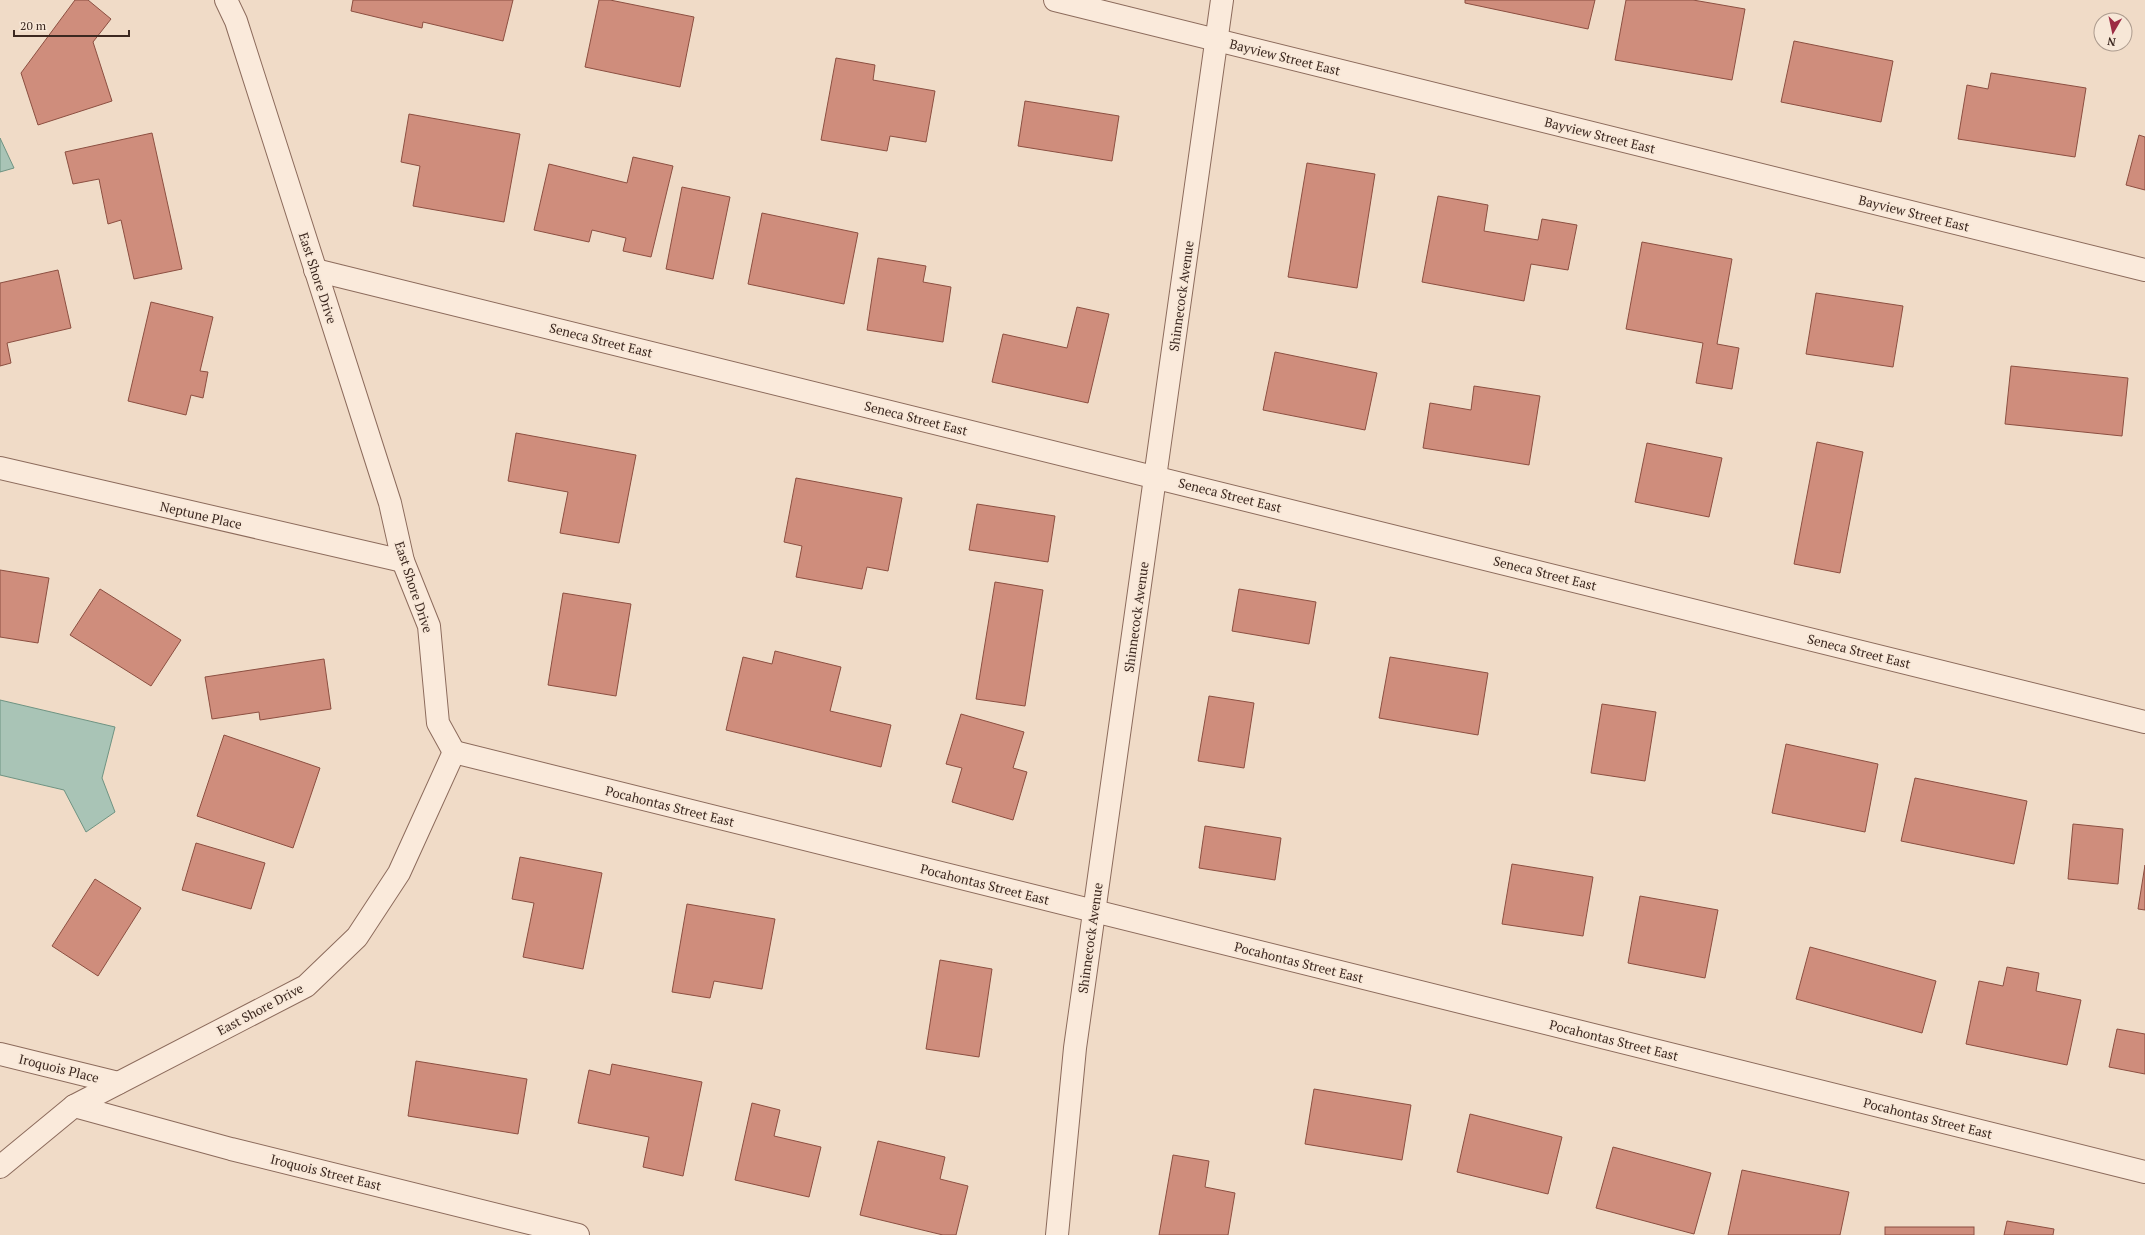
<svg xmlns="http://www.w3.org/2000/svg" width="2145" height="1235" font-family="'PT Serif',serif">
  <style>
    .water { fill: #a9c4b6; stroke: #6f9382 }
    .building { fill: #cf8d7c; stroke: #8c4f41 }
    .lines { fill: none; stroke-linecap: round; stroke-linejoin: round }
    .minor-casing { stroke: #8c6b5c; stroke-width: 24 }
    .minor { stroke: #faeadb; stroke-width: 22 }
    .labels { text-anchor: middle; stroke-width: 3; stroke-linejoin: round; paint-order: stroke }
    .street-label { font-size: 13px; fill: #3c2820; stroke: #f7e7d7 }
  </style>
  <rect width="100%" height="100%" fill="#f0dbc7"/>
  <!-- water -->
  <g class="water">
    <path d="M0,138L14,168L0,172Z"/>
    <path d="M0,700L115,727L102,778L115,812L86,832L64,790L0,775Z"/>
  </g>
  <!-- building -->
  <g class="building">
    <path d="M75,0H88L111,19L93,42L112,101L38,125L21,73Z"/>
    <path d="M353,0H513L503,41L423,22L422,28L351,11Z"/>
    <path d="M599,0H610L694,17L680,87L585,67Z"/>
    <path d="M1465,0H1595L1588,29L1465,3Z"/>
    <path d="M1626,0H1693L1745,9L1732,80L1615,60Z"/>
    <path d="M1794,41L1893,61L1881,122L1781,102Z"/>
    <path d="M836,58L875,65L873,80L935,91L926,142L890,136L887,151L821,140Z"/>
    <path d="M1991,73L2086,88L2075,157L1958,139L1967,85L1988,89Z"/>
    <path d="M1025,101L1119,116L1112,161L1018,146Z"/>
    <path d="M409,114L520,134L504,222L413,206L420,166L401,162Z"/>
    <path d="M152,133L182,269L134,279L121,220L108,224L99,179L73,184L65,152Z"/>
    <path d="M2139,135L2145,137V190L2126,185Z"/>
    <path d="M633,157L673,166L651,257L623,251L626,238L592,230L589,242L534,230L549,164L627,183Z"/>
    <path d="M1307,163L1375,174L1357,288L1288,277Z"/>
    <path d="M682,187L730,197L713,279L666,269Z"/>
    <path d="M1438,196L1488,205L1484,231L1538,240L1542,219L1577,225L1568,270L1531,264L1524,301L1422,282Z"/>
    <path d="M762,213L858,233L844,304L748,284Z"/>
    <path d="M1642,242L1732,259L1717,344L1739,348L1732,389L1696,383L1703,343L1626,329Z"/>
    <path d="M878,258L926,266L923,282L951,287L943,342L867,330Z"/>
    <path d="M58,270L71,328L7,343L11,363L0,366V283Z"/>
    <path d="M1816,293L1903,306L1893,367L1806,354Z"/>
    <path d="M151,302L213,317L200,371L208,372L203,398L191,395L186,415L128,401Z"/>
    <path d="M1077,307L1109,314L1088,403L992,382L1003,334L1067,348Z"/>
    <path d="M1275,352L1377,373L1365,430L1263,410Z"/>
    <path d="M2011,366L2128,378L2122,436L2005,424Z"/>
    <path d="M1474,386L1540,396L1529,465L1423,448L1430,403L1471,410Z"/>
    <path d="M516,433L636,455L619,543L560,533L568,492L508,481Z"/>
    <path d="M1817,442L1863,452L1840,573L1794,564Z"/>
    <path d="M1647,443L1722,458L1709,517L1635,502Z"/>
    <path d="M796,478L902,498L888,571L867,567L862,589L796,577L802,546L784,542Z"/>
    <path d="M977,504L1055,516L1048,562L969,550Z"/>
    <path d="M0,570L49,578L38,643L0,637Z"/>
    <path d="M995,582L1043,590L1025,706L976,699Z"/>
    <path d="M100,589L181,640L151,686L70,635Z"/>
    <path d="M1239,589L1316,602L1309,644L1232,631Z"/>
    <path d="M563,593L631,604L616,696L548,685Z"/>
    <path d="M775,651L841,667L830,711L891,725L881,767L726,730L743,657L772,664Z"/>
    <path d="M1390,657L1488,673L1478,735L1379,718Z"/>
    <path d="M324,659L331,709L260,720L259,712L212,719L205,677Z"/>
    <path d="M1209,696L1254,703L1244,768L1198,761Z"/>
    <path d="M1602,704L1656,712L1645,781L1591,773Z"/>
    <path d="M961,714L1024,732L1013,768L1027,772L1013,820L952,802L962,768L946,764Z"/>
    <path d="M224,735L320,768L293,848L197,816Z"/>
    <path d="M1786,744L1878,764L1865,832L1772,813Z"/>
    <path d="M1915,778L2027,801L2014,864L1901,841Z"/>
    <path d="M2073,824L2123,829L2118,884L2068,879Z"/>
    <path d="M1205,826L1281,838L1275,880L1199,868Z"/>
    <path d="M196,843L265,863L251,909L182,890Z"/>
    <path d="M520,857L602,873L583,969L523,957L534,903L512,899Z"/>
    <path d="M1512,864L1593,877L1583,936L1502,924Z"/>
    <path d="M2145,865V910L2138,909Z"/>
    <path d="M95,879L141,908L98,976L52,946Z"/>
    <path d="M1640,896L1718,910L1705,978L1628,963Z"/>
    <path d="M687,904L775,919L762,989L714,981L710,998L672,992Z"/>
    <path d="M1810,947L1936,981L1922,1033L1796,999Z"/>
    <path d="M940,960L992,969L979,1057L926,1049Z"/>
    <path d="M2007,967L2039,973L2036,991L2081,1000L2067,1065L1966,1044L1979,981L2003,986Z"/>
    <path d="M2117,1029L2145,1034V1074L2109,1067Z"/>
    <path d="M416,1061L527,1079L518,1134L408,1116Z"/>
    <path d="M612,1064L702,1082L683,1176L643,1167L649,1137L578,1123L589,1070L610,1075Z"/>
    <path d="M1314,1089L1411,1105L1402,1160L1305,1144Z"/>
    <path d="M752,1103L780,1110L774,1136L821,1147L809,1197L735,1180Z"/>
    <path d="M1470,1114L1562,1137L1548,1194L1457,1172Z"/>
    <path d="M878,1141L945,1157L940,1179L968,1186L956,1235H943L860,1215Z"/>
    <path d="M1613,1147L1711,1173L1694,1234L1596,1208Z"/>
    <path d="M1173,1155L1209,1161L1205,1187L1235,1193L1228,1235H1159Z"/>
    <path d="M1742,1170L1849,1192L1840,1235H1728Z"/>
    <path d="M2007,1221L2054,1229L2053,1235H2004Z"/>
    <rect x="1885" y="1227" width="89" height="8"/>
  </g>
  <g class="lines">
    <defs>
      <g id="minor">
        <path d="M226,0L236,21L390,503L403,561L429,626L438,723L454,752"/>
        <path d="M1055,0L2145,270"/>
        <path d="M315,270L2145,722"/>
        <path d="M0,468L403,561"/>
        <path d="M454,752L2145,1172"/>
        <path d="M0,1054L118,1083"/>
        <path d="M74,1106L231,1149L578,1235"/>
        <path d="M0,1167L74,1106L306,986L357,937L399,873L454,752"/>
        <path d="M1057,1235L1075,1048L1222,0"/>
      </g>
    </defs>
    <!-- minor casing -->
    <use href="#minor" class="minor-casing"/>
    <!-- minor -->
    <use href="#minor" class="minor"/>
  </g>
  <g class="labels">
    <!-- street labels -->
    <g class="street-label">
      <text transform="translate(1285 57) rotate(14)" y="5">Bayview Street East</text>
      <text transform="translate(1600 135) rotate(14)" y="5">Bayview Street East</text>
      <text transform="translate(1914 213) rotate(14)" y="5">Bayview Street East</text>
      <text transform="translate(318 278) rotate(72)" y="5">East Shore Drive</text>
      <text transform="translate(1181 296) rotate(-82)" y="5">Shinnecock Avenue</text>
      <text transform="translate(601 340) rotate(14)" y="5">Seneca Street East</text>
      <text transform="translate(916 418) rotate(14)" y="5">Seneca Street East</text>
      <text transform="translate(1230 495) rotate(14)" y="5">Seneca Street East</text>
      <text transform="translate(201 515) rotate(13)" y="5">Neptune Place</text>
      <text transform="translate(1545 573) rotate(14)" y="5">Seneca Street East</text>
      <text transform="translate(414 587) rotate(72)" y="5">East Shore Drive</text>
      <text transform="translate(1136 617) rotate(-82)" y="5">Shinnecock Avenue</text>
      <text transform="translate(1859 651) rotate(14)" y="5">Seneca Street East</text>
      <text transform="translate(670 806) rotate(14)" y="5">Pocahontas Street East</text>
      <text transform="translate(985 884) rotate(14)" y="5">Pocahontas Street East</text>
      <text transform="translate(1090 938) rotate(-82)" y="5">Shinnecock Avenue</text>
      <text transform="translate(1299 962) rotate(14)" y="5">Pocahontas Street East</text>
      <text transform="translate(260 1009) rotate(-28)" y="5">East Shore Drive</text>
      <text transform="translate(1614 1040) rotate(14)" y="5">Pocahontas Street East</text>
      <text transform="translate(59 1068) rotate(14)" y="5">Iroquois Place</text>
      <text transform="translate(1928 1118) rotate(14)" y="5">Pocahontas Street East</text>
      <text transform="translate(326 1172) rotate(14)" y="5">Iroquois Street East</text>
    </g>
  </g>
  <!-- north arrow -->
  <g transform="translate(2113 32) rotate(189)"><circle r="19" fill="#f7e7d7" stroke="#ac9b8e"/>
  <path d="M0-3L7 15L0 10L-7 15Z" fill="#9d2a43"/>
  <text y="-6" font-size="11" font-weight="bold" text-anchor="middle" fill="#3c2820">N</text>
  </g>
  <!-- scale -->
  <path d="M14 30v6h115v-6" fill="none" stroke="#3c2820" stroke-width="2"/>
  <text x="20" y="30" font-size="12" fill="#3c2820" stroke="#f7e7d7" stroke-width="3" paint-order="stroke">20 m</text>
</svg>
